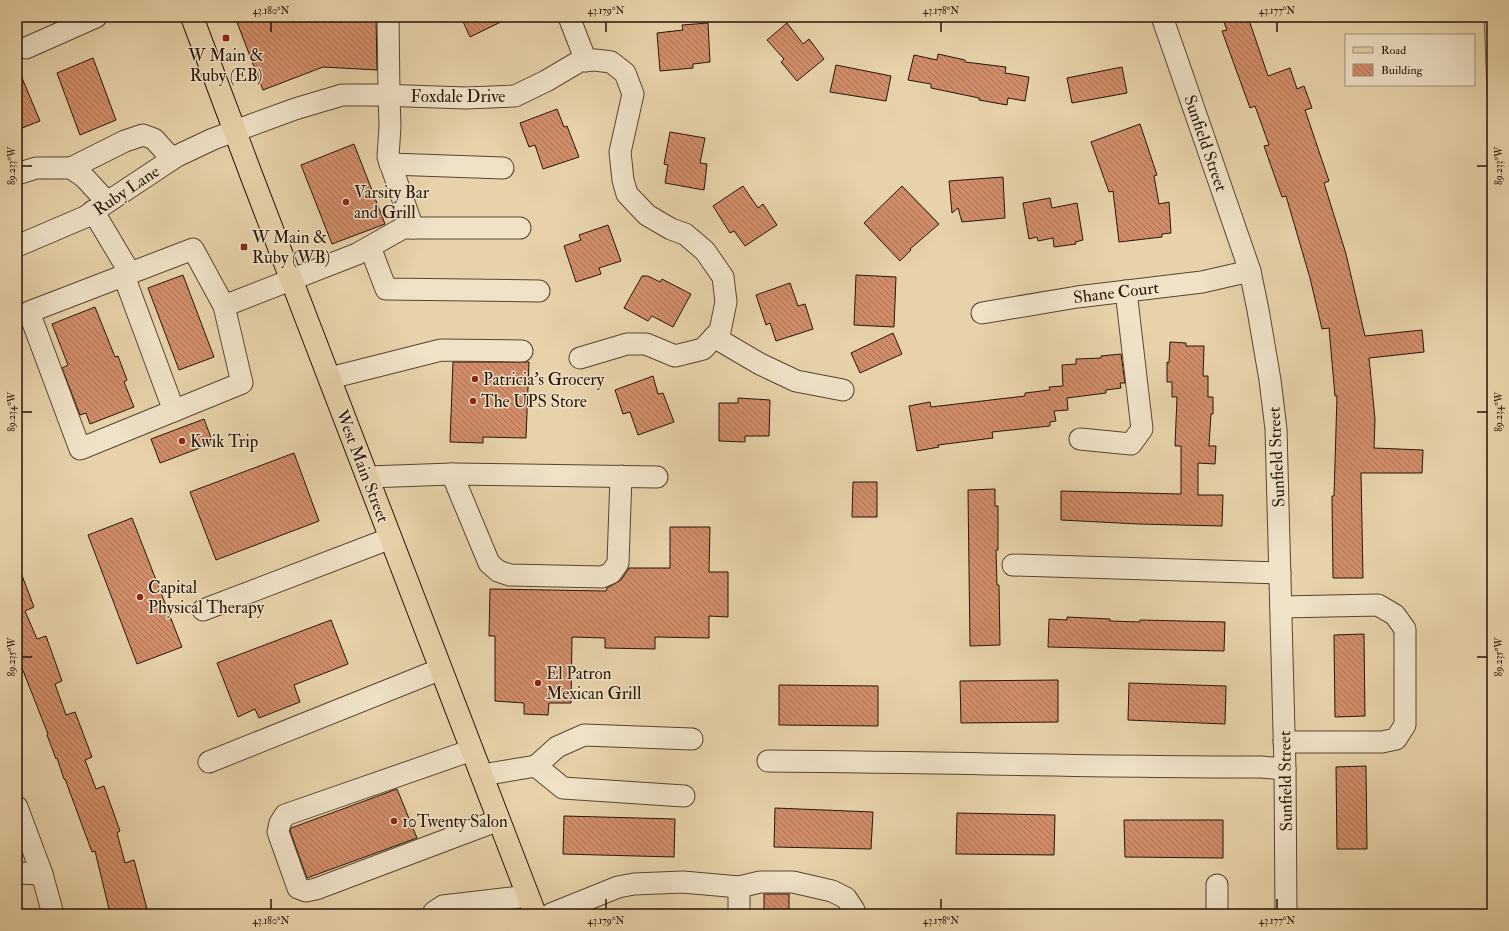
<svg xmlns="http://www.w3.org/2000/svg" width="1509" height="931" font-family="'IM FELL Double Pica',serif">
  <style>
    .garden { fill: #b8bb86; stroke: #706846 }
    .building { fill: url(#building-back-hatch); stroke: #281407 }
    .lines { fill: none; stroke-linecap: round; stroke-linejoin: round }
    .minor-casing { stroke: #584430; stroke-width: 23 }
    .major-casing { stroke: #281407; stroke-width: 24 }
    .minor { stroke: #efe2c7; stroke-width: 21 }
    .major { stroke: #e7d2a9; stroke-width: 22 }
    .ticks { fill: none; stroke: #281407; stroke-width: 1.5 }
    .poi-dot { fill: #8f2418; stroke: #efe2c7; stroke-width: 1.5 }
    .labels { text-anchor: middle; stroke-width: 3; stroke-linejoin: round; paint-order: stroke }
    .poi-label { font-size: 17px; fill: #281407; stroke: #efe2c7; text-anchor: start }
    .street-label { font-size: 17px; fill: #281407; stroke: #efe2c7 }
    .neatline { fill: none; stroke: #281407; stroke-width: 1.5 }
    .ticks-label { font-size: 10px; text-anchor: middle; fill: #281407 }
  </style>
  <defs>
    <pattern id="building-back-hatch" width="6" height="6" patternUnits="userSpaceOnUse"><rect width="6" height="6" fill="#d18d6a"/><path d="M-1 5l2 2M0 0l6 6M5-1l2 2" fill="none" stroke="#aa7255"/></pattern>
  </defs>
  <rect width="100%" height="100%" fill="#e7d2a9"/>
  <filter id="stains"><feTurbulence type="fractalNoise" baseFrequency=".005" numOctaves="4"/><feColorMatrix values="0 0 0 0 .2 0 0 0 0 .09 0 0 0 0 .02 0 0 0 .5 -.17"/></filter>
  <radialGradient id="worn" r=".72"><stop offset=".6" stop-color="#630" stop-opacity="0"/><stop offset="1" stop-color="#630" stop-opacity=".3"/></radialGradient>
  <!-- garden -->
  <path class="garden" d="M1484,17H1492V211Z"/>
  <!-- building -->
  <g class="building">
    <path d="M235,17H376L377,70L323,67L263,90Z"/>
    <path d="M461,17H511L470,37Z"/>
    <path d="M1222,17H1248L1268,76L1290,68L1297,89L1304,86L1312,108L1305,110L1329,181L1324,183L1346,254L1365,336L1422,330L1424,352L1369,358L1375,419L1374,448L1423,450L1422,473H1361L1363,578H1333L1332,496H1334L1337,396H1335L1329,328L1322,329L1310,278L1286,196L1282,197L1264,146L1269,145L1255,106L1250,108L1222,31L1227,30Z"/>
    <path d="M708,23L710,62L693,64V68L660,71L657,33L683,30L682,25Z"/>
    <path d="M787,23L803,44L809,39L824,59L797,81L781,62L784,59L767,40Z"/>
    <path d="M938,54L965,60V62L1006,67L1005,73L1029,77L1025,101L1008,98L1007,105L979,100V98L931,88V84L908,80L914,55L937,60Z"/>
    <path d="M93,58L116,120L80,135L57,73Z"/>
    <path d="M836,65L891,76L886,101L830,92Z"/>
    <path d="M17,66L40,121L17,130Z"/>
    <path d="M1122,67L1127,93L1072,103L1067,78Z"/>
    <path d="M557,109L564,127L567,126L579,157L543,169L535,145L529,147L520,123Z"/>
    <path d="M1140,124L1157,175L1154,176L1159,204L1169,202L1171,233L1162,234V237L1119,242L1113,191L1109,192L1091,142Z"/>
    <path d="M670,132L705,138L700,163L707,164L704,190L665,183L668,165L664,164Z"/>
    <path d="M354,144L385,224L332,244L301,165Z"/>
    <path d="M1003,177L1005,218L962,222L958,208L952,213L949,181Z"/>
    <path d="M743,186L758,208L763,204L777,225L745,246L734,231L730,233L713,206Z"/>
    <path d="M902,186L939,224L910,249L911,250L900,261L864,223Z"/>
    <path d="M1050,198L1052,208L1077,203L1083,240L1075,242L1076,244L1054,247L1053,238L1038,241L1037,237L1029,239L1023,203Z"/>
    <path d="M608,225L621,261L599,268L601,274L576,282L564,246L581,240L579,235Z"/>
    <path d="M183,275L214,357L179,370L148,288Z"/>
    <path d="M856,275L896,277L894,327L854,325Z"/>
    <path d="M642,276H648L660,282L662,279L691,294L673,327L652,316L648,321L624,308Z"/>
    <path d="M790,283L798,306L805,304L813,329L776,341L770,323L766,325L756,295Z"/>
    <path d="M95,307L115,357L118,356L127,380L124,382L134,407L90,424L86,413L80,415L62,368L68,365L52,324Z"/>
    <path d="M893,333L902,354L860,373L851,353Z"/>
    <path d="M1170,342L1186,343V346H1204L1203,376H1208V397H1213V414H1211L1209,446H1216L1215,464L1198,463V495H1223L1222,526L1138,524L1061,520V491L1181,494V446H1175L1177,397H1172V382H1167V362L1169,363Z"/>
    <path d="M1121,354L1125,383H1120L1121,388L1106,390V393L1067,398L1068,410L1054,411L1056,421L1050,422V426L992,432L993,438L938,445L939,447L917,451L909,406L930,402L931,407L1025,396V393L1050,390L1049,387L1063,386L1062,365L1076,364V359L1101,358V356Z"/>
    <path d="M453,362H529L526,438L483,437V443L450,442Z"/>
    <path d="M653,376L658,394L663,393L674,422L638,435L630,412L623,414L615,390Z"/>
    <path d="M738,398L770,400L769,436H745V442L719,441V403H738Z"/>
    <path d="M204,419L213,443L160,463L151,439Z"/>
    <path d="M294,453L319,521L216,560L190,492Z"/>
    <path d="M853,482H877V517H852Z"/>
    <path d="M995,489V506H998V550H996L997,585H999L1000,645L970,646L968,490Z"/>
    <path d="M132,518L182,647L137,664L88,535Z"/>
    <path d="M670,527H710L709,572H728V617L709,616V638L655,637V649L605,648V638L572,637L571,703H549L548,715L524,714V703L495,701V636H489L490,589L606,591L607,588L621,580L629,568H670Z"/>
    <path d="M18,565L34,607L25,611L37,639L46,636L62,681L55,684L66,715L75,712L92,757L85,760L96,789L104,786L120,831L117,833L125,863L134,860L147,909L128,914H111L109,909L95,851L92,852L65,779H64L57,758L56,759L47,735L48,734L18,658Z"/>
    <path d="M1067,617L1110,619V621L1140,622V620L1225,622L1224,651L1048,647L1049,619L1067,620Z"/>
    <path d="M331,620L348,664L294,685L300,702L259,718L255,709L238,717L217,663Z"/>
    <path d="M1364,634L1365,716L1335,717L1334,635Z"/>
    <path d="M1058,680V722L961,723L960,681Z"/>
    <path d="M1129,683L1226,686L1225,724L1128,720Z"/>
    <path d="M779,685L878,686V726L779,725Z"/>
    <path d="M1366,766L1367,849H1337L1336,767Z"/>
    <path d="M397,789L417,838L307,878L290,831L291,828Z"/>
    <path d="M775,808L873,812L871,849L774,847Z"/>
    <path d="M957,813L1055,815L1054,855L956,854Z"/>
    <path d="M564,816L675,819L674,857L563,854Z"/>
    <path d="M1124,820H1223V858L1125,857Z"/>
    <rect x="764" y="894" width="25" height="20"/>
  </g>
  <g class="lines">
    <defs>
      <g id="minor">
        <path d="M388,17L389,95L390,126L388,157L413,228"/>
        <path d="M569,17L586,61"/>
        <path d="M1162,17L1175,54L1250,271L1258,310L1270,380L1276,429L1285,769L1286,914"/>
        <path d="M26,48L96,17"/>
        <path d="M390,164L503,168"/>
        <path d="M71,168L125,141L143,135L154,139L172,159"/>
        <path d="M17,174L36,168H71L84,177L107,202"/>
        <path d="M93,211L130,273"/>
        <path d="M17,246L85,217L177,156L213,139L295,109L342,95H379L466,98L515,96L546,81L580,61L595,60L611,62L625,73L633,94L620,152L623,180L627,194L647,215L671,229L685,234L705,251L723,277L726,302L720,331L703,349L675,356L646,344H627L580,358"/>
        <path d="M370,247L386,289L539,291"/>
        <path d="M124,276L174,411"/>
        <path d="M224,306L193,249L29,312L80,449L242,383L224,306L357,254L403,228H520"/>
        <path d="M982,313L1077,297L1202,282L1250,271"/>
        <path d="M714,337L760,364L796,381L843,390"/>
        <path d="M330,378L441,350L522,351"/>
        <path d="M1080,439L1131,444L1142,429L1126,291"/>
        <path d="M452,474L489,563L498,571L510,575L602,577L611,573L618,563L621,476"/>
        <path d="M368,477L452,474L657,477"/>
        <path d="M1013,565L1280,573"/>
        <path d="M1281,607L1378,605L1395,615L1405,629V725L1396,739L1382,742H1284"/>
        <path d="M203,610L391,538"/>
        <path d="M472,750L285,815L280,823L278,832L298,888L306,891L316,889L499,820"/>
        <path d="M768,761C933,762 1097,767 1261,767L1285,769"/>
        <path d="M209,762L441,669"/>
        <path d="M536,766L557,747L584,735L692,739"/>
        <path d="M482,775L536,766L563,788L684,796"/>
        <path d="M17,807L42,874L53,914"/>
        <path d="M17,873L42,874"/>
        <path d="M1217,885V914"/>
        <path d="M739,887V914"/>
        <path d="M434,914V912L443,906L528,896"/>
        <path d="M551,914L618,887L634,884L683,882L739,887L760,882H793L832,891L846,898L854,910L855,914"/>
      </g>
      <path id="major" d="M192,17L252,177L535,914"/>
    </defs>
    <!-- minor casing -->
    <use href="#minor" class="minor-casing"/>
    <!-- major casing -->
    <use href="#major" class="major-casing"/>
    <!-- minor -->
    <use href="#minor" class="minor"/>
    <!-- major -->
    <use href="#major" class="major"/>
  </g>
  <!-- ticks -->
  <path class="ticks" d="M271,22V32M606,22V32M941,22V32M1277,22V32M22,166H32M1477,166H1487M22,412H32M1477,412H1487M22,657H32M1477,657H1487M271,899V909M606,899V909M941,899V909M1277,899V909"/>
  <!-- markers -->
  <g class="poi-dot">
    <rect x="222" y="34" width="8" height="8" rx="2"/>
    <circle cx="346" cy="202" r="4"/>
    <rect x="240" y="243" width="8" height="8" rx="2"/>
    <circle cx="475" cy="379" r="4"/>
    <circle cx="473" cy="401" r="4"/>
    <circle cx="182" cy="441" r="4"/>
    <circle cx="140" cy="597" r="4"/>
    <circle cx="538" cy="683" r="4"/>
    <circle cx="394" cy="821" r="4"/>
  </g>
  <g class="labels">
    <!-- poi labels -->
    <g class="poi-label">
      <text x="226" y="61" text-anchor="middle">W Main &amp;<tspan x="226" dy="20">Ruby (EB)</tspan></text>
      <text x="354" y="198">Varsity Bar<tspan x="354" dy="20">and Grill</tspan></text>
      <text x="252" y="243">W Main &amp;<tspan x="252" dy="20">Ruby (WB)</tspan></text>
      <text x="483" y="385">Patricia's Grocery</text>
      <text x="481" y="407">The UPS Store</text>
      <text x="190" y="447">Kwik Trip</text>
      <text x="148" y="593">Capital<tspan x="148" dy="20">Physical Therapy</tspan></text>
      <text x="546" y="679">El Patron<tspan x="546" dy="20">Mexican Grill</tspan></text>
      <text x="402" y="827">10Twenty Salon</text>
    </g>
    <!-- street labels -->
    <g class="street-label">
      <text x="458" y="102">Foxdale Drive</text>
      <text transform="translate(1206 143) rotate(71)" y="6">Sunfield Street</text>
      <text transform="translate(126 190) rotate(-34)" y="6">Ruby Lane</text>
      <text transform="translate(1116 292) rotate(-7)" y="6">Shane Court</text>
      <text transform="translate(1276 457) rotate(-93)" y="6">Sunfield Street</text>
      <text transform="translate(363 466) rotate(69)" y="6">West Main Street</text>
      <text transform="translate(1285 781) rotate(-91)" y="6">Sunfield Street</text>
    </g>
  </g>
  <!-- margin -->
  <rect width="1509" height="931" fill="none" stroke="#e7d2a9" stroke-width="44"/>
  <!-- legend -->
  <rect x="1345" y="34" width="130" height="52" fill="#efe2c7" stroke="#9f907a"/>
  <rect x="1353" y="47" width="20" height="6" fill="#e7d2a9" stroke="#9f907a"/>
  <text x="1381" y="54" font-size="12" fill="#281407">Road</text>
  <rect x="1353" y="64" width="20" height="12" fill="url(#building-back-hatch)" stroke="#9f907a"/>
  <text x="1381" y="74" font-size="12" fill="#281407">Building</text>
  <rect x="22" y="22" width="1465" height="887" class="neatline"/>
  <g class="ticks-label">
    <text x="271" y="14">43.180°N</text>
    <text x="606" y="14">43.179°N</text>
    <text x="941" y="14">43.178°N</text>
    <text x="1277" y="14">43.177°N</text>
    <text transform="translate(1498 166) rotate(-90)" y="4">89.233°W</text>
    <text transform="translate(11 166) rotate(-90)" y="4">89.233°W</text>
    <text transform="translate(1498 412) rotate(-90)" y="4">89.234°W</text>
    <text transform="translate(11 412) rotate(-90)" y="4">89.234°W</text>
    <text transform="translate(1498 657) rotate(-90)" y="4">89.235°W</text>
    <text transform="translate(11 657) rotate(-90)" y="4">89.235°W</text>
    <text x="271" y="924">43.180°N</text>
    <text x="606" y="924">43.179°N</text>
    <text x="941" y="924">43.178°N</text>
    <text x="1277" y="924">43.177°N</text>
  </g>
  <rect width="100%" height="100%" filter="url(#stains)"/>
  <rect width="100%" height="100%" fill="url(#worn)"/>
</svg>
